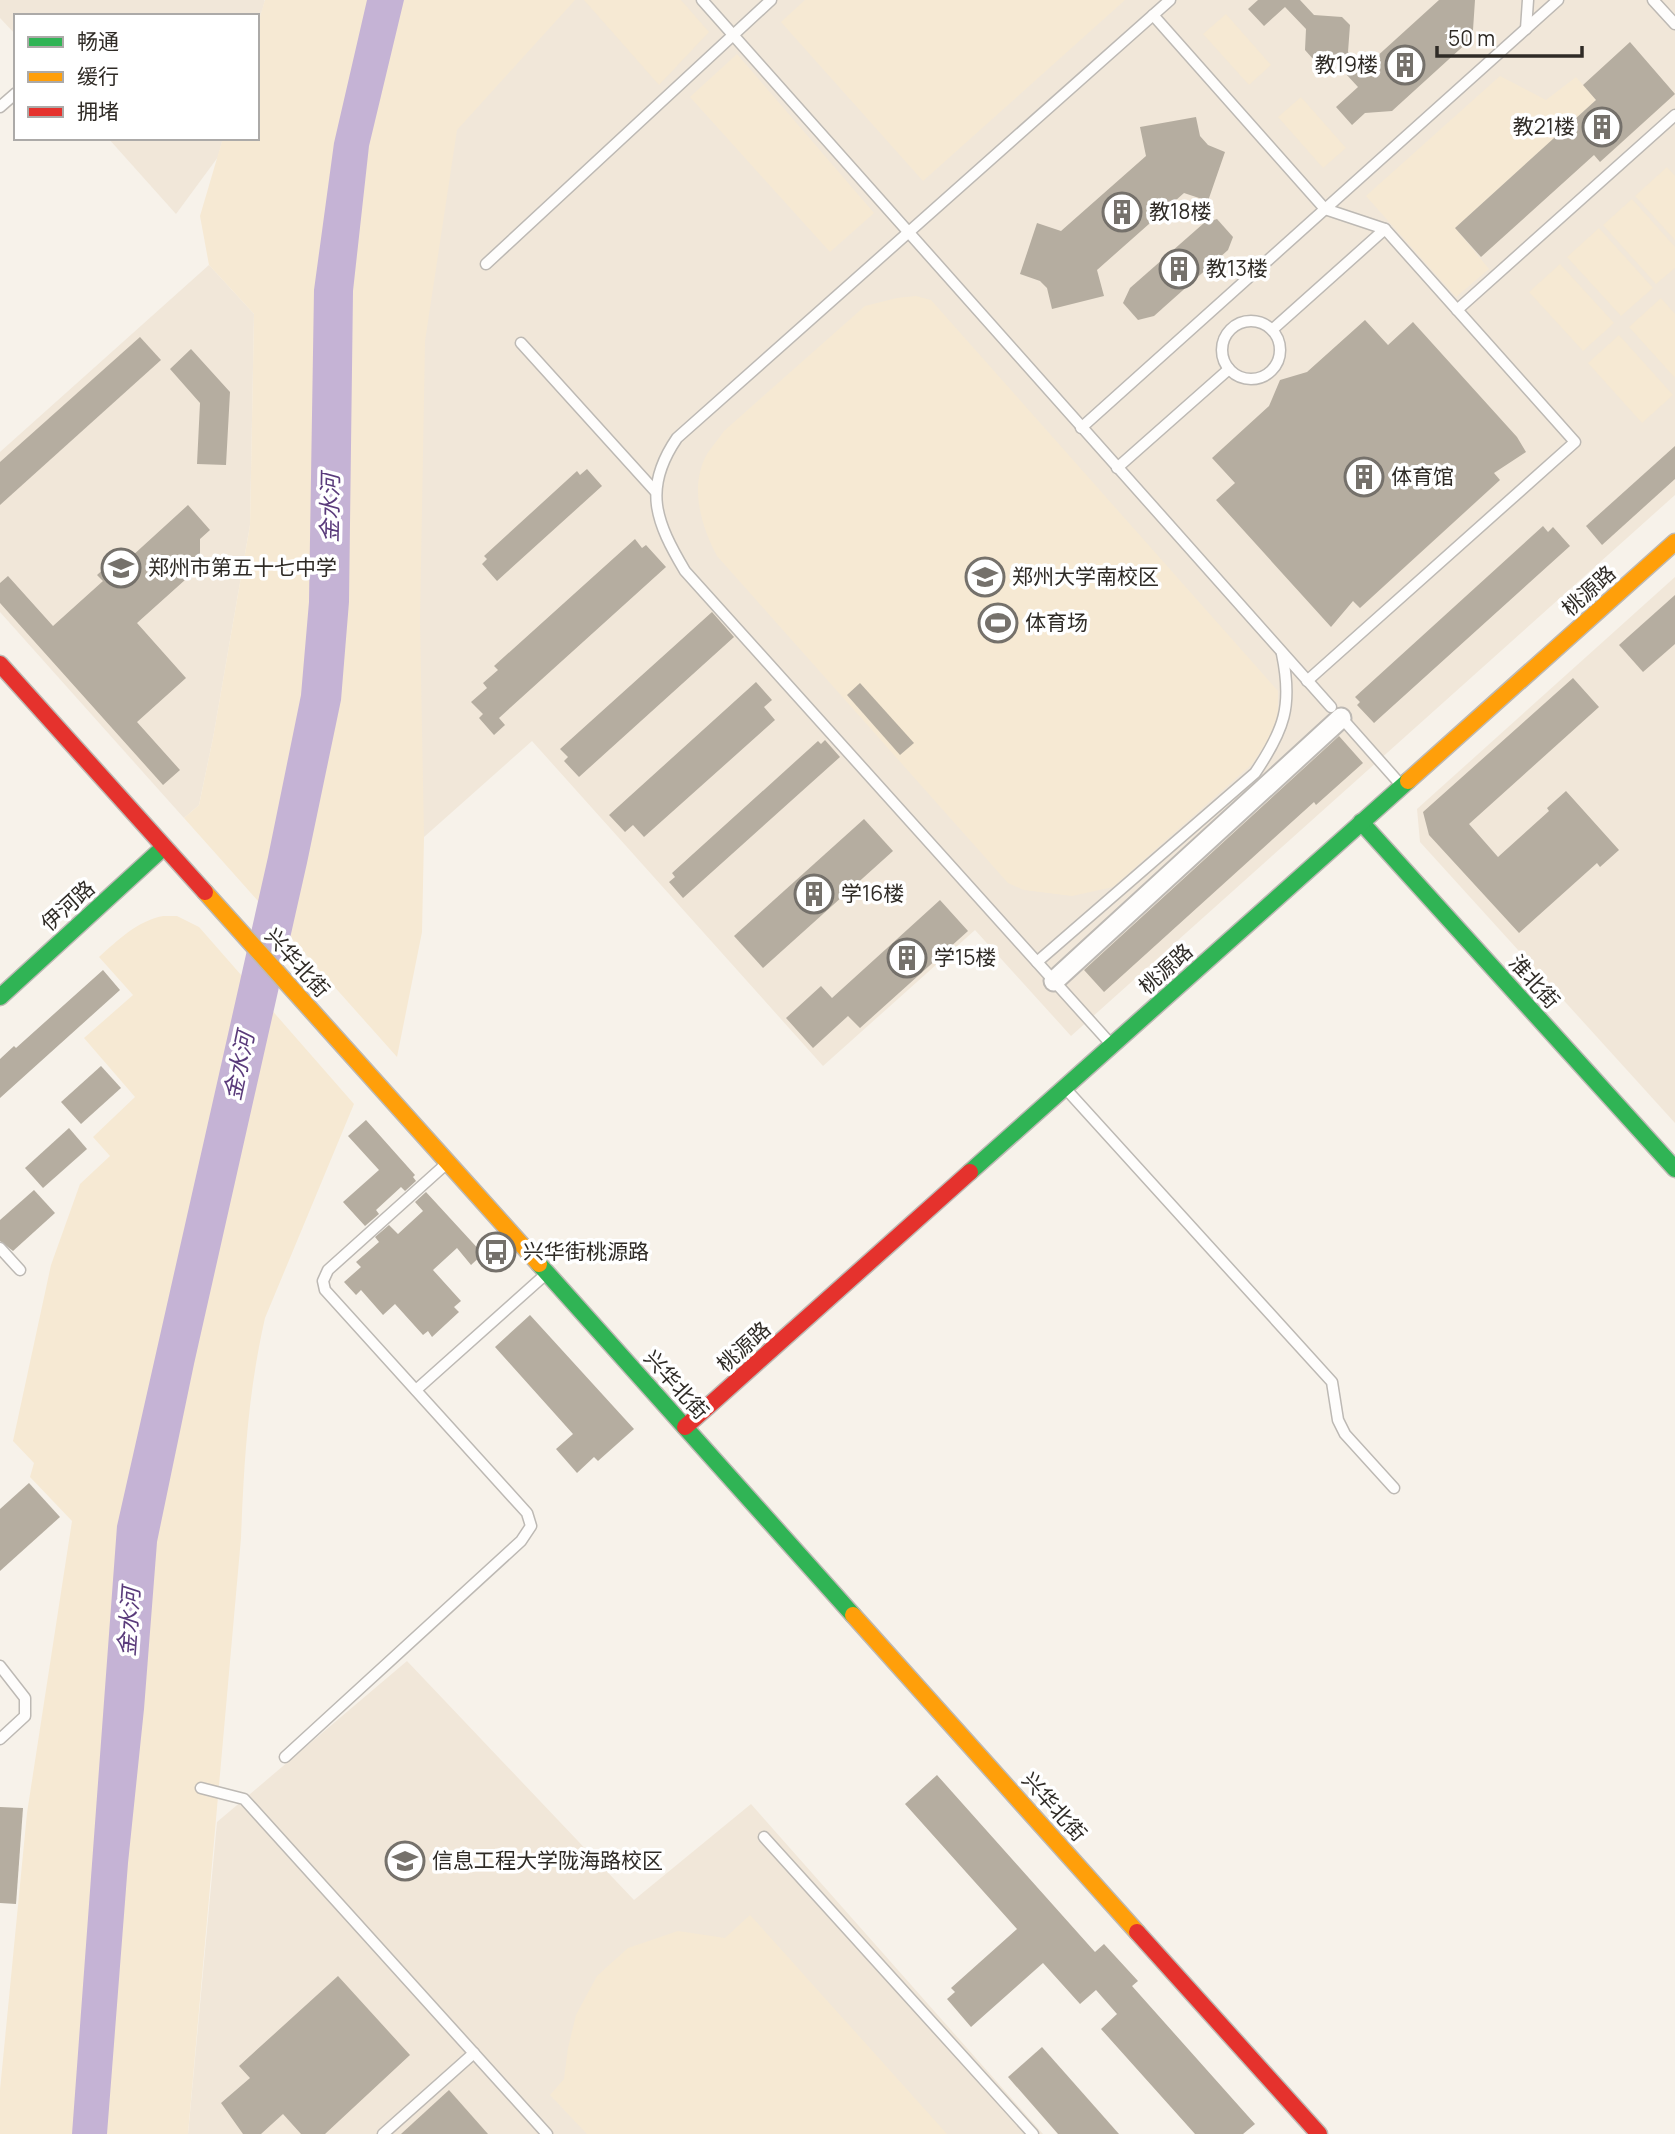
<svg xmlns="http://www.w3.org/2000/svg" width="1675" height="2134" font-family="Manrope,'Noto Sans SC',sans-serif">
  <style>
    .built { fill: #f1e7d9 }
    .green { fill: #f6e9d3 }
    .water { fill: #c5b3d5 }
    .building { fill: #b5ada0 }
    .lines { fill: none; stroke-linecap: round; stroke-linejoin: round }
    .lane-casing { stroke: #bdb9b4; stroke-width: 13 }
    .street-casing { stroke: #bdb9b4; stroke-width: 23 }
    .fast-casing { stroke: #bdb9b4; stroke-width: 19 }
    .slow-casing { stroke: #bdb9b4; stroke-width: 19 }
    .jam-casing { stroke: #bdb9b4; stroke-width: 19 }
    .lane { stroke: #fefdfc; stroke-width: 10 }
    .street { stroke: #fefdfc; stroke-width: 19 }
    .fast { stroke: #30b455; stroke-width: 16 }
    .slow { stroke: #ff9f0a; stroke-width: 16 }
    .jam { stroke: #e5322d; stroke-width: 16 }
    .labels { text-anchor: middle; stroke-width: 7; stroke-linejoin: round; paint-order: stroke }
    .poi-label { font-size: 21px; fill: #2f2b26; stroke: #fff; text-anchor: start }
    .street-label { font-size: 21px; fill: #2f2b26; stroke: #fff }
    .water-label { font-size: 23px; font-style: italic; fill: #5a3b7b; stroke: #fff }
  </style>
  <rect width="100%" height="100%" fill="#f7f2ea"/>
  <!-- built -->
  <g class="built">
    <path d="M0,0H264L265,1L257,26V16H16V35L0,18Z"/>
    <path d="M439,0H1675V495L1071,1036L975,930L823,1066L532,741L424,837L398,807Z"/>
    <path d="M108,138H223L218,157L176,214Z"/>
    <path d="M209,265L254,314L250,525L213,738L199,805L184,818L0,612V452Z"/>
    <path d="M1675,577V1123L1420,842L1417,809Z"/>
    <path d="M407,1661L634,1900L751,1804L1043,2134H188L217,1822Z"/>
  </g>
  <!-- green -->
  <g class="green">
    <path d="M265,0H575L457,130L425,341L420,620L424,837L422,932L397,1057L184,818L199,805L213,738L250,525L254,314L209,265L200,216L223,138H257V26Z"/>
    <path d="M584,0H681L709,32L659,85Z"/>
    <path d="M805,0H1125L923,181L781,22Z"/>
    <path d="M1226,14L1271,65L1249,85L1203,34Z"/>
    <path d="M737,54L874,213L830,252L690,97Z"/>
    <path d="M1500,76L1546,100L1576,77L1596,100L1455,228L1489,269L1456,297L1366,196Z"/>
    <path d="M1301,97L1346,148L1323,168L1278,117Z"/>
    <path d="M1667,167L1675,176V240L1635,196Z"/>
    <path d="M1632,199L1675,247V268L1656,284L1603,225Z"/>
    <path d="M1599,228L1653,288L1621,316L1567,257Z"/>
    <path d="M1560,264L1614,323L1583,351L1529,292Z"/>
    <path d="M916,296L931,300L1278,691V711L1275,730L1252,764L1113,887L1072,896L1024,890L1008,883L717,556C701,526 689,486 707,454C712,446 719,439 724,431L865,306L897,298Z"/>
    <path d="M1661,298L1675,314V378L1629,327Z"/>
    <path d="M1619,335L1673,395L1642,423L1588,363Z"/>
    <path d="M163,916H177L199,927L354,1104L265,1318C248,1393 244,1461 241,1538L188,2134H0V2090L27,1813L72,1521L30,1477L34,1463L13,1441L51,1265L80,1184L110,1156L93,1137L135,1097L84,1038L133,995L99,957C118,940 137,921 163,916Z"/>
    <path d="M750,1915L947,2134H587L550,2095L564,2079L568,2048L576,2015L597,1976L628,1948L678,1931L725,1938Z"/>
  </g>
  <!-- water -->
  <path class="water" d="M367,0H404L369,146L353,291L349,602L341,700L307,863L194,1364L157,1542L144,1709L128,1863L107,2134H72L117,1526L268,857L301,695L309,602L314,290L334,143Z"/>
  <!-- building -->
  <g class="building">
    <path d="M1258,0H1300L1314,15L1342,17L1350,25L1348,52L1363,69L1439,0H1475L1473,30L1470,40L1392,111L1365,113L1352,125L1336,107L1358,87L1333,60L1313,59L1305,50L1306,29L1285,7L1264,26L1248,9Z"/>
    <path d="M1630,42L1675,94L1600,162L1594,155L1481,257L1455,228L1596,100L1583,85Z"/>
    <path d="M1196,117L1200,136L1208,145L1225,152L1208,201L1184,193L1097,270L1104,296L1052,309L1047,288L1040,281L1020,274L1037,223L1061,231L1146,156L1140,127Z"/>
    <path d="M1217,219L1233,237L1228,250L1154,316L1138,320L1123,303L1130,288L1204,223Z"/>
    <path d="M1365,320L1388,345L1413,322L1517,437L1526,452L1494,473L1500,480L1360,608L1353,601L1331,627L1216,500L1235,483L1212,458L1269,406L1280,380L1307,372Z"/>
    <path d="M140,337L161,360L0,505V462Z"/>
    <path d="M191,349L230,392L226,465L197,464L200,403L170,369Z"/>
    <path d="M1675,446V479L1602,545L1586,526Z"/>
    <path d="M587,469L602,486L497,581L482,564L487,559L484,556L577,471L580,475Z"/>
    <path d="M188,505L210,530L200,539V561L195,571L137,623L186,678L137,722L180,770L163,785L0,603V583L8,576L53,626L103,581L97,575L125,550L131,557Z"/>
    <path d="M1543,526L1548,532L1553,527L1570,546L1374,723L1357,705L1360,702L1355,697Z"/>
    <path d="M635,539L642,548L646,545L666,567L499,718L505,725L494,735L479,718L483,714L471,702L487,688L483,683L498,670L494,666Z"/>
    <path d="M1675,595V644L1643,672L1619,645Z"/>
    <path d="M712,612L734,637L579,777L564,761L568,757L560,749Z"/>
    <path d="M1573,678L1599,707L1469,824L1498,857L1549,811L1547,808L1566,791L1619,850L1600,867L1597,863L1519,933L1429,835L1423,812Z"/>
    <path d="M756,682L772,700L764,707L775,720L644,837L633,825L625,832L609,815Z"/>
    <path d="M860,683L914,743L900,755L847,695Z"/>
    <path d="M1339,736L1363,763L1316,805L1314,802L1104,992L1084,970Z"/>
    <path d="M825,740L840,757L683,898L669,882L675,877L672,873L818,741L821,744Z"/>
    <path d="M864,819L893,851L763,968L734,936Z"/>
    <path d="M940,900L968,931L860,1028L848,1016L813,1048L786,1018L821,986L832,998Z"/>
    <path d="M103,970L120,990L0,1098V1059L14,1046L16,1048Z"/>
    <path d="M101,1066L121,1088L81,1124L61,1102Z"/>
    <path d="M366,1120L415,1175L413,1177L416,1181L405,1191L401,1187L376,1210L379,1214L365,1226L343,1202L379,1170L348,1136Z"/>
    <path d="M69,1128L87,1149L43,1188L25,1168Z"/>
    <path d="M34,1190L55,1213L13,1251L0,1241V1220Z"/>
    <path d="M426,1192L483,1254L471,1265L457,1248L433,1270L461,1301L454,1307L459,1312L432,1337L428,1331L423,1335L395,1304L383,1315L361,1290L356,1295L344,1282L361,1267L356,1262L379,1242L375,1237L389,1225L398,1234L423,1211L415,1202Z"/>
    <path d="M530,1315L634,1429L598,1461L594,1457L577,1473L556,1449L573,1434L495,1347Z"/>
    <path d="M29,1483L60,1517L0,1571V1509Z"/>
    <path d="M937,1775L1095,1952L1104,1944L1138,1981L1132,1986L1255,2124L1243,2134H1195L1101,2029L1117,2014L1096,1990L1080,2004L1043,1963L971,2027L947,1999L955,1992L951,1988L1017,1929L905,1804Z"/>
    <path d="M0,1807L23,1808L16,1904L0,1903Z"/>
    <path d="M338,1976L410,2055L325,2134H301L283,2114L261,2134H243L221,2103L250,2078L239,2066Z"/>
    <path d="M1042,2047L1119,2134H1058L1008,2077Z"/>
    <path d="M449,2090L488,2134H401Z"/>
  </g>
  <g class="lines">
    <defs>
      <g id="lane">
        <path d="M702,0L1331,707"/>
        <path d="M1653,0L1675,24"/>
        <path d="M1153,15L1325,209L1385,229"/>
        <path d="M1526,29L1528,0"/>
        <path d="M0,107L16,93"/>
        <path d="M486,264L771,0"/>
        <path d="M1457,310L1675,115"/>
        <circle cx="1251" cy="350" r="29"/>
        <path d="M1272,330L1385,229L1575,442L1307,681"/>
        <path d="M521,343L655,491"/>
        <path d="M1081,428L1558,0"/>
        <path d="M1117,468L1229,369"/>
        <path d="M1339,715L1401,785"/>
        <path d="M1037,962L1255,773C1284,730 1293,706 1282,654"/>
        <path d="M1109,1042L685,571C656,522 642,489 677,438L1170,0"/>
        <path d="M1065,1088L1332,1382L1338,1420L1345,1434L1394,1488"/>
        <path d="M0,1248L20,1270"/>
        <path d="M416,1390L546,1274"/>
        <path d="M0,1666L25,1698V1716L0,1739"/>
        <path d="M285,1757L521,1541L531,1526L527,1513L325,1290L323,1281L328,1270L446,1164"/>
        <path d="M201,1788L244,1799L547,2134"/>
        <path d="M764,1837L1033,2134"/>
        <path d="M383,2134L474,2053"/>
      </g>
      <path id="street" d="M1054,981L1341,718"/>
      <g id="fast">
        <path d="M1361,822L1675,1169"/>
        <path d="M0,997L164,847"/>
        <path d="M970,1172L1408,781"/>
        <path d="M539,1264L853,1615"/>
      </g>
      <g id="slow">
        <path d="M1408,781L1675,542"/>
        <path d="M205,892L539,1264"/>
        <path d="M853,1615L1137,1932"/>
      </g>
      <g id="jam">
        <path d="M0,664L205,892"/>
        <path d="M685,1427L970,1172"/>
        <path d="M1137,1932L1319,2134"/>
      </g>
    </defs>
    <!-- lane casing -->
    <use href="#lane" class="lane-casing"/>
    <!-- street casing -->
    <use href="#street" class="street-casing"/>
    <!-- fast casing -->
    <use href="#fast" class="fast-casing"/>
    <!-- slow casing -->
    <use href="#slow" class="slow-casing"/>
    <!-- jam casing -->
    <use href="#jam" class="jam-casing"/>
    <!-- lane -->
    <use href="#lane" class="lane"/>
    <!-- street -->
    <use href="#street" class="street"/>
    <!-- fast -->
    <use href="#fast" class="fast"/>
    <!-- slow -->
    <use href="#slow" class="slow"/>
    <!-- jam -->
    <use href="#jam" class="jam"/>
  </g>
  <!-- icons -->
  <defs>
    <symbol id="building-ring" viewBox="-11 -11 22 22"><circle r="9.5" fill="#fff" stroke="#75716b" stroke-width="1.5"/><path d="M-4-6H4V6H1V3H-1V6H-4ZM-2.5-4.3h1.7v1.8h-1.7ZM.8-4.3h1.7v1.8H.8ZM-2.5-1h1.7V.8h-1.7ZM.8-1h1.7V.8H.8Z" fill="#75716b"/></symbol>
    <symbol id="school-ring" viewBox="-11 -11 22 22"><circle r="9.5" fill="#fff" stroke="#75716b" stroke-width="1.5"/><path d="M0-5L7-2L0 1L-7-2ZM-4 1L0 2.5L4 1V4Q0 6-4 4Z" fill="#75716b"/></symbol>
    <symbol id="university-ring" viewBox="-11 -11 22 22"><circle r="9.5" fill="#fff" stroke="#75716b" stroke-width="1.5"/><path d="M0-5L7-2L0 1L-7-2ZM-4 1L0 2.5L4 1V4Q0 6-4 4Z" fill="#75716b"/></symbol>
    <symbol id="stadium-ring" viewBox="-11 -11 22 22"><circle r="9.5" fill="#fff" stroke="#75716b" stroke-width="1.5"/><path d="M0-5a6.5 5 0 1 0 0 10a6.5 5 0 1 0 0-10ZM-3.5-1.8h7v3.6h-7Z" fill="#75716b"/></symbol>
    <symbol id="bus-ring" viewBox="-11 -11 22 22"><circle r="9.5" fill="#fff" stroke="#75716b" stroke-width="1.5"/><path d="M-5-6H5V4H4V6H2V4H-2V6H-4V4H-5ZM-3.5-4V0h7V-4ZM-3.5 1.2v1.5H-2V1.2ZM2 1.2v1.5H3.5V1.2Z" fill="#75716b"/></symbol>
  </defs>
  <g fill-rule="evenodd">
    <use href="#building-ring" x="1383" y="43" width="44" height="44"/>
    <use href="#building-ring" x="1580" y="105" width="44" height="44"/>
    <use href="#building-ring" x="1100" y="190" width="44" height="44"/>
    <use href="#building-ring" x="1157" y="247" width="44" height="44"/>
    <use href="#building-ring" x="1342" y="455" width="44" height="44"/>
    <use href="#school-ring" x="99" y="546" width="44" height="44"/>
    <use href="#university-ring" x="963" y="555" width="44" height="44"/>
    <use href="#stadium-ring" x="976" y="601" width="44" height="44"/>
    <use href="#building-ring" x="792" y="872" width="44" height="44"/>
    <use href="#building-ring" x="885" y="936" width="44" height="44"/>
    <use href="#bus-ring" x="474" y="1230" width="44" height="44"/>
    <use href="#university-ring" x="383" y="1839" width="44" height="44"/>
  </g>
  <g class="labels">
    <!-- poi labels -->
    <g class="poi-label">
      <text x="1378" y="72" text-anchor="end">教19楼</text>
      <text x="1575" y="134" text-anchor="end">教21楼</text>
      <text x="1149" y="219">教18楼</text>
      <text x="1206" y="276">教13楼</text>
      <text x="1391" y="484">体育馆</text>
      <text x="148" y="575">郑州市第五十七中学</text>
      <text x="1012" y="584">郑州大学南校区</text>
      <text x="1025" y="630">体育场</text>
      <text x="841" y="901">学16楼</text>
      <text x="934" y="965">学15楼</text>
      <text x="523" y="1259">兴华街桃源路</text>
      <text x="432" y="1868">信息工程大学陇海路校区</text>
    </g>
    <!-- street labels -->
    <g class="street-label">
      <text transform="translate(1589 591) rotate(-42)" y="7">桃源路</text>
      <text transform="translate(68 906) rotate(-42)" y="7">伊河路</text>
      <text transform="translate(297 963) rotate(48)" y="7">兴华北街</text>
      <text transform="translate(1166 969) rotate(-42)" y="7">桃源路</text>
      <text transform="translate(1534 982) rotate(48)" y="7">淮北街</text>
      <text transform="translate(744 1347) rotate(-42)" y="7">桃源路</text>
      <text transform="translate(676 1385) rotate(48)" y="7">兴华北街</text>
      <text transform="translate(1054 1807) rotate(48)" y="7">兴华北街</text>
    </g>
    <!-- water labels -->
    <g class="water-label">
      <text transform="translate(330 508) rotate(-89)" y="8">金水河</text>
      <text transform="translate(239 1066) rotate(-78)" y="8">金水河</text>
      <text transform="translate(129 1622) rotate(-86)" y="8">金水河</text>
    </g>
  </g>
  <!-- legend -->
  <rect x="14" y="14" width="245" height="126" fill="#ffffff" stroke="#acaaa8" stroke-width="2"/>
  <rect x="28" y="37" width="35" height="10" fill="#30b455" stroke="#acaaa8" stroke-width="2"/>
  <text x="77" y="49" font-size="21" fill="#2f2b26">畅通</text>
  <rect x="28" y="72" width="35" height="10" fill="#ff9f0a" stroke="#acaaa8" stroke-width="2"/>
  <text x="77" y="84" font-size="21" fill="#2f2b26">缓行</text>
  <rect x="28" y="107" width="35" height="10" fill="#e5322d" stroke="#acaaa8" stroke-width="2"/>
  <text x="77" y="119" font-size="21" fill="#2f2b26">拥堵</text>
  <!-- scale -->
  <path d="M1437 46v10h145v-10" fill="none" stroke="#2f2b26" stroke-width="3.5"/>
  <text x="1448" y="46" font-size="21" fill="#2f2b26" stroke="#ffffff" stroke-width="5" paint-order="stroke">50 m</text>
</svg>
